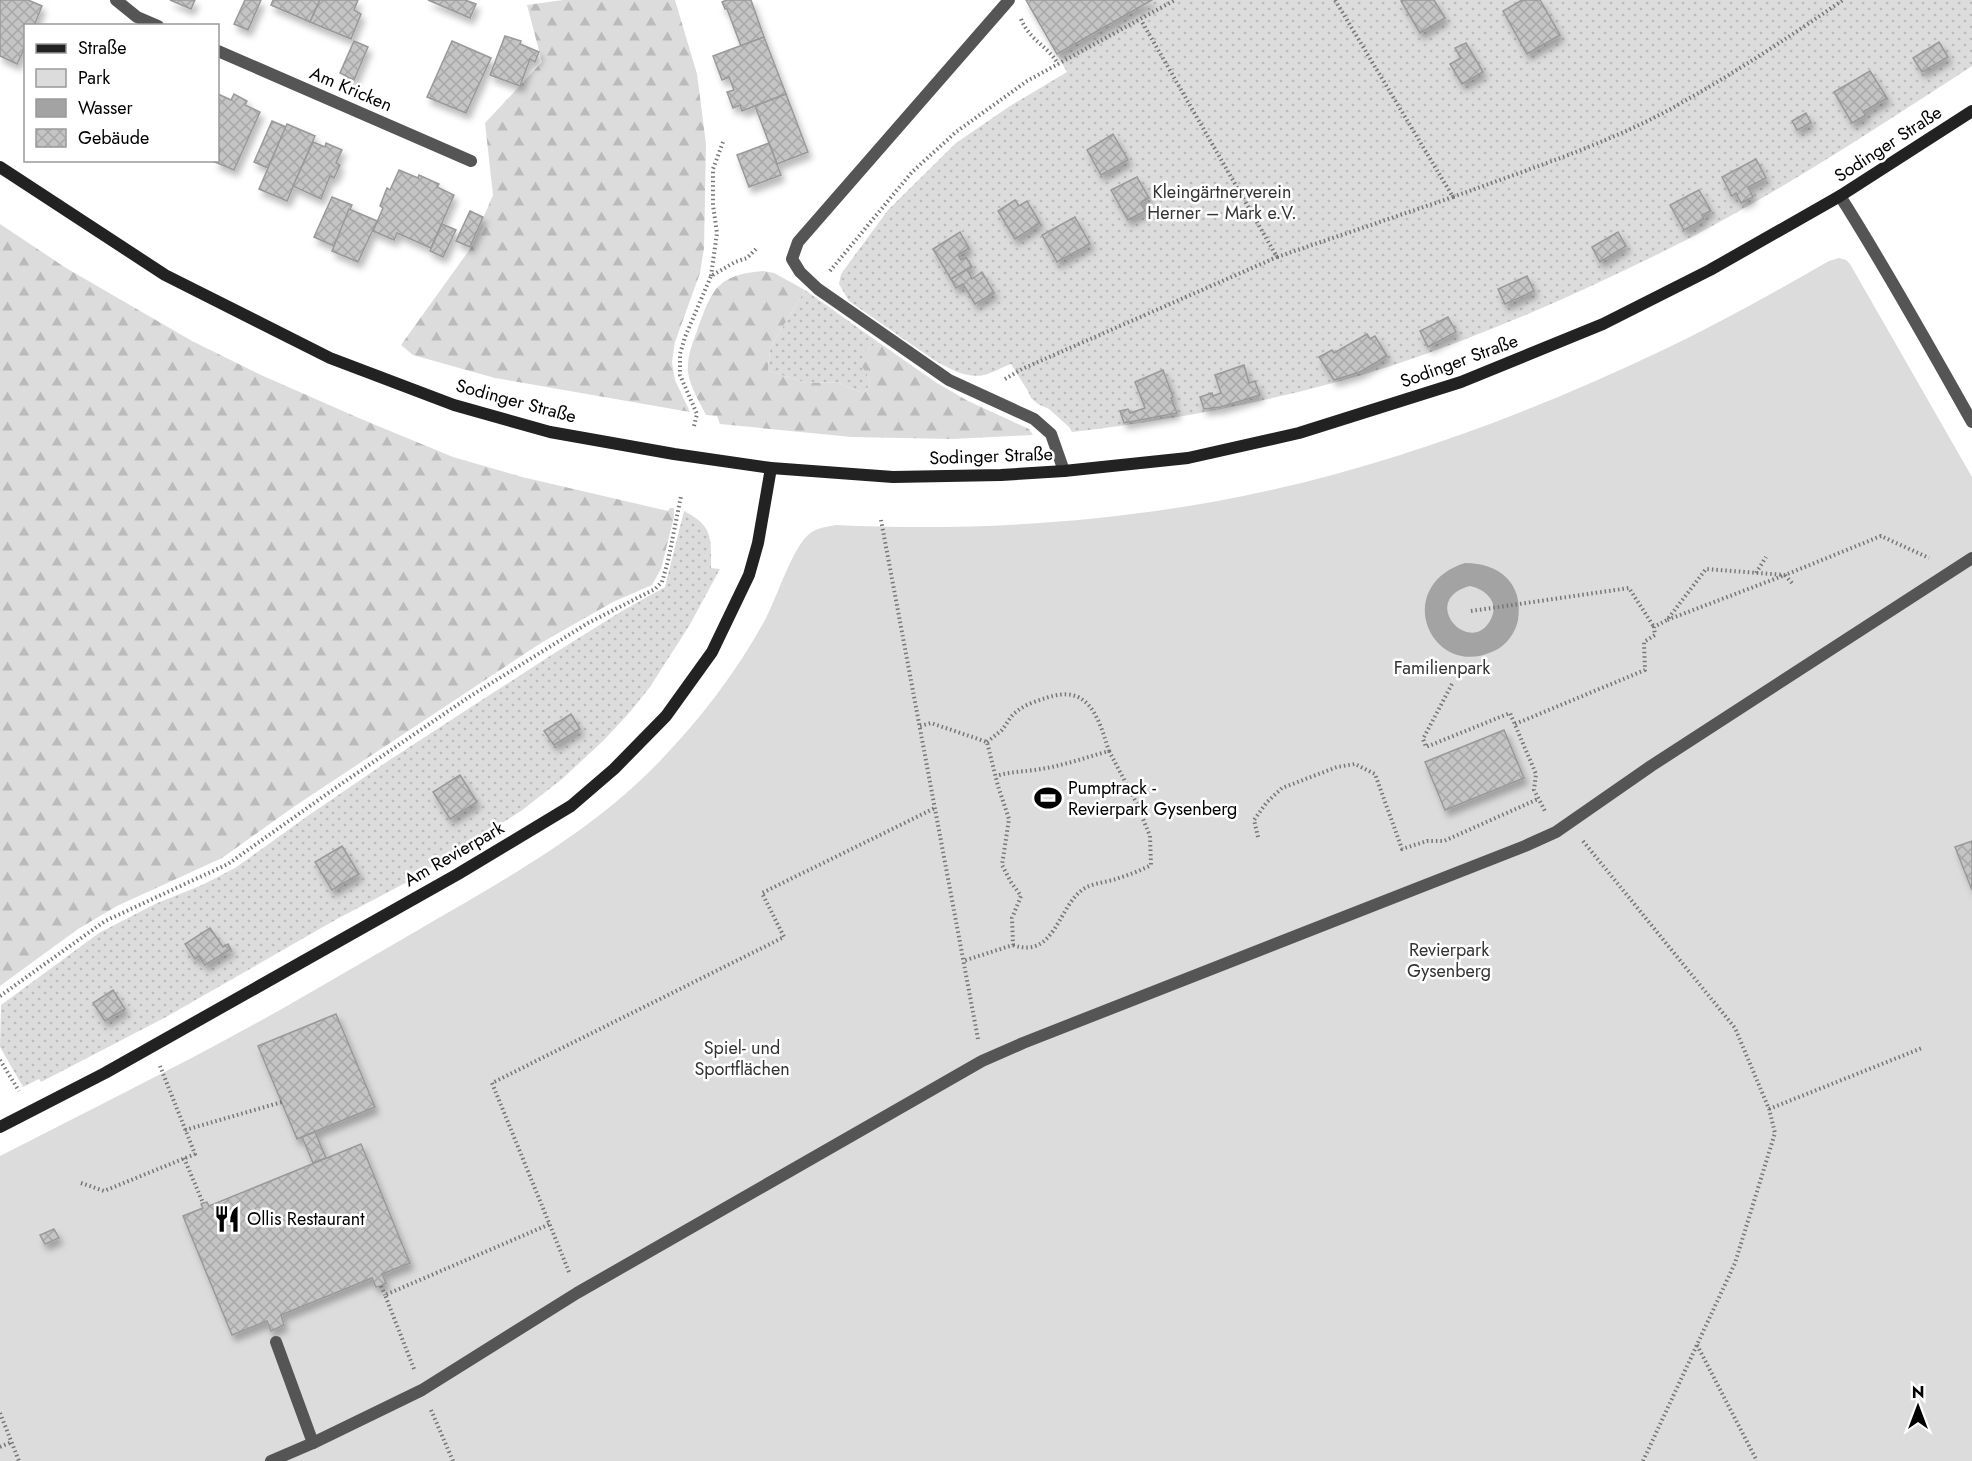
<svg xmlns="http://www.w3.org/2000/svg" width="1972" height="1461" font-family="Jost,sans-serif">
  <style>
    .grass { fill: url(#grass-dots) }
    .forest { fill: url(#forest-firs) }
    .park { fill: #dcdcdc }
    .water { fill: #a3a3a3; fill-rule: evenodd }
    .building { fill: url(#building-cross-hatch); stroke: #999; stroke-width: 1.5; filter: url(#shadow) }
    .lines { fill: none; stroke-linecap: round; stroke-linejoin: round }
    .path { stroke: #777; stroke-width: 4; stroke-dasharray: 1.5 3; stroke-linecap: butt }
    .lane { stroke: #555; stroke-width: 12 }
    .street { stroke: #555; stroke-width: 12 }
    .secondary { stroke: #222; stroke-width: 12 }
    .labels { text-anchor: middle; stroke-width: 5; stroke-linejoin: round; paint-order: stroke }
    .street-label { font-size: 18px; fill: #000; stroke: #fff }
    .park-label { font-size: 18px; fill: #333; stroke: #fff }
    .poi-label { font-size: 18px; fill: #000; stroke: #fff; text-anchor: start }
  </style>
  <defs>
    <pattern id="grass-dots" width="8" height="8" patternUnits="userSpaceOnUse" patternTransform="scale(1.5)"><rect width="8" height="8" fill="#dcdcdc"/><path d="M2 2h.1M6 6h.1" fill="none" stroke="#bbb" stroke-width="1.8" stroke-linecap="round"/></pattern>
    <pattern id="forest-firs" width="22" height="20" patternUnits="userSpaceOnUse" patternTransform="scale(1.5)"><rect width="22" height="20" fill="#dcdcdc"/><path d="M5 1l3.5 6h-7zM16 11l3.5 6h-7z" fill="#bbb"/></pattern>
    <pattern id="building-cross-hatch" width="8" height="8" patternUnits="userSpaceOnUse" patternTransform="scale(1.5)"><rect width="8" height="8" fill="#c4c4c4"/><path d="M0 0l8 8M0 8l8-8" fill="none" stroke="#a7a7a7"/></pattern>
    <filter id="shadow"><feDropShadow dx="3.5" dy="6" stdDeviation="3" flood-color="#0004"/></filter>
  </defs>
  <rect width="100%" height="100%" fill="#fff"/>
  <!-- grass -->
  <g class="grass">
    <path d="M1026,0H1972V66C1880,126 1787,187 1690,238C1594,287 1493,332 1391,366C1287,399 1180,419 1072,432L1069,427L1049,409L1038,404L1031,398L1028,391L1011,364C1002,367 993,373 984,375C967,379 948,368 934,360L849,301L839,284L841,274L888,210L956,143L1010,106L1067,72Z"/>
    <path d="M805,290L878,342L866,351L867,374L870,385L863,393L849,388L839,382L807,383L768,371L770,348Z"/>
    <path d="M684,511C713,526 711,537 711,568L720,569L689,626L650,687L630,712L604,740L562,779L521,811L413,879L337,919L166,1017L41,1082L39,1079L23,1087L0,1047L1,1005L99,933L155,904L202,885L235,868L309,815L391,759L553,654L622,611L665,587Z"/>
  </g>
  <!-- forest -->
  <g class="forest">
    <path d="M563,0H675L697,74L706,144L704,248L700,273L675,342L672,362L675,380L690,412L495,378L413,355L401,345L470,249L493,195L485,123L542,62L527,5Z"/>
    <path d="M0,224L66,268L192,341L261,375L361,419L453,457L522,477L668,511L670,508H674V517L661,569L652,585L613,602L541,643L295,806L222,858L117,906L78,929L0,986Z"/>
    <path d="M763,271L774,273L805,290L770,348L768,371L807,383L839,382L849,388L863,393L870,385L867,374L861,365L866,351L878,342L937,383L968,401L1029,429L1033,435L952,439L852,437L720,424L717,416L706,415C699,401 690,387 688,372C687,357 692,344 697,331C712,291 715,275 763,271Z"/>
  </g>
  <!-- park -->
  <path class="park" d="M1839,258L1846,260L1850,264L1972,477V1461H0V1156C96,1107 193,1059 287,1006C329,982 371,957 413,933C500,882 590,834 660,761C701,718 738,670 766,618C777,597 791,552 807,536C815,528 825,527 836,525C962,531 1088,524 1212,502C1368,474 1520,418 1663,350C1720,323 1775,292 1829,261Z"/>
  <!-- water -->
  <path class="water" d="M1465,563C1499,563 1524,583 1518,620C1516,632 1506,646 1494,651C1432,681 1390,587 1465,563ZM1470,586C1485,589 1500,602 1491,619C1471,659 1417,600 1470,586Z"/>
  <!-- building -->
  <g class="building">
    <path d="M0,0H28L42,6L34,26H26V45L17,64L0,56Z"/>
    <path d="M170,0H195L191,9Z"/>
    <path d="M245,0H261L248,30L234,24Z"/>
    <path d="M273,0H320L310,22L271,5Z"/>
    <path d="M320,0H358L354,10L361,14L351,39L310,22Z"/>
    <path d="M428,0H465L476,4L470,18Z"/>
    <path d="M727,0H751L764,37L741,46L727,9H725L722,2Z"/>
    <path d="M1026,0H1152L1057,54Z"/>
    <path d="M1403,0H1434L1445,18L1420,33L1401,1Z"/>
    <path d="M1522,0H1540L1560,35L1527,54L1503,11Z"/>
    <path d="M505,36L521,41L520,44L539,52L535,62L530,59L520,86L490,75Z"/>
    <path d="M764,37L786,94L742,111L740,105L733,108L727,92L734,90L729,77L722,80L713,56Z"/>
    <path d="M354,41L368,47L354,80L340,73Z"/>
    <path d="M452,41L491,58L466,113L427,97Z"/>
    <path d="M1939,42L1948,57L1922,72L1913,58Z"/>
    <path d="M1466,43L1483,72L1462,84L1450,64L1461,58L1455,48Z"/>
    <path d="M1870,71L1887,98L1863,112L1866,115L1852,123L1834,92Z"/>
    <path d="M218,94L231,100L234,94L247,101L245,105L260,112L234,170L215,162L218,160L220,150L218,149Z"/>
    <path d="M786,94L808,152L777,164L755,106Z"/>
    <path d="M1806,113L1811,123L1797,130L1792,121Z"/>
    <path d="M272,121L286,127L268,168L254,162Z"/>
    <path d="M287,124L315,136L287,201L259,189Z"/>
    <path d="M1113,134L1128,160L1101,175L1087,150Z"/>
    <path d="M313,142L325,147L326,143L342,150L336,163L340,165L334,178L330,176L321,199L293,186Z"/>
    <path d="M769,143L781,175L749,187L737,155Z"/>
    <path d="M1756,159L1766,178L1748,187L1753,197L1741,203L1736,193L1732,196L1722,177Z"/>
    <path d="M399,170L418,178L419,175L439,184L437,187L454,195L431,248L397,233L394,240L373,231L383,208L380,206L387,188L390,190Z"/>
    <path d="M1137,177L1149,198L1141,202L1145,211L1128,220L1111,190Z"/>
    <path d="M1699,190L1711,211L1702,215L1704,219L1684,230L1670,205Z"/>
    <path d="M332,197L352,205L334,246L314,237Z"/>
    <path d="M1015,200L1019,206L1027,201L1040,223L1015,239L998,211Z"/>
    <path d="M349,209L377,221L358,262L332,251Z"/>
    <path d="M470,211L483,217L470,247L456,241Z"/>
    <path d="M1075,217L1090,244L1057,262L1042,235Z"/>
    <path d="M442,224L456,230L443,257L430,251Z"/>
    <path d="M960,232L969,248L958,255L961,260L966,257L972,267L951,279L933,249Z"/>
    <path d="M1618,232L1626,246L1600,262L1592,247Z"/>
    <path d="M967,269L972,279L982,272L994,293L975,304L963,284L956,288L951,279Z"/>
    <path d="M1527,276L1534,291L1505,304L1498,289Z"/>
    <path d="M1448,317L1456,332L1428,347L1420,331Z"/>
    <path d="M1367,334L1370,339L1375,336L1387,356L1360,372L1334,380L1319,357L1332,350L1334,353Z"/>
    <path d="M1244,365L1249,383L1255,381L1260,395L1221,407L1204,409L1200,397L1212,393L1213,396L1221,393L1215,375Z"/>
    <path d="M1163,370L1173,397L1171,398L1177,413L1124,423L1120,411L1128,409L1130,413L1145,408L1135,382Z"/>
    <path d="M571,714L580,729L554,745L544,731Z"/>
    <path d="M1504,730L1524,778L1445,810L1425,762Z"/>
    <path d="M460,775L477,802L450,819L433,792Z"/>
    <path d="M1972,841V890L1955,847Z"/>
    <path d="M342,846L359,874L332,890L315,862Z"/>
    <path d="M210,928L223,947L228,944L231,949L205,965L199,956L195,959L185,944Z"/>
    <path d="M113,990L125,1009L105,1021L93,1003Z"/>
    <path d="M336,1014L375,1107L297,1139L258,1046Z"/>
    <path d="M315,1132L326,1158L313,1163L302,1137Z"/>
    <path d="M361,1144L410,1263L382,1274L386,1283L381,1286L376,1287L372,1278L281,1315L284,1325L271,1331L267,1321L232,1335L183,1216L203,1208L201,1204L203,1203L207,1202L209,1206Z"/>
    <path d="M54,1229L59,1238L45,1244L40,1235Z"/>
  </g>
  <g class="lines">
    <!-- path -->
    <g class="path">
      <path d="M1021,19C1030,41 1047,45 1058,64"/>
      <path d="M1453,197C1523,171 1599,147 1665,112C1727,78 1785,40 1843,0"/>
      <path d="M1277,257L1453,197L1335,0"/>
      <path d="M830,271L912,172L956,132L1027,81L1175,0"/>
      <path d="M711,276L717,233L713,205V169L723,142"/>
      <path d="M1005,379L1022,369L1277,257L1141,20"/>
      <path d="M694,426L697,414L680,375V354L685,337L711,276L735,262L747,258L756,249"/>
      <path d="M881,520L978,1039"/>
      <path d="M1756,573L1766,557"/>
      <path d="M1792,583L1785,575L1667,620L1706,569L1785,575L1881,536L1929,558"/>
      <path d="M1471,611L1629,588L1654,627"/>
      <path d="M1452,684L1423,739L1426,747L1510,713L1536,774L1534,790L1546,813"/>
      <path d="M1515,724L1645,670L1644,642L1655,635L1654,627L1667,620"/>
      <path d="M920,726L931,723L987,742L998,786L1009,819L1002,865L1011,882L1021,896L1012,918L1013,945L963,961"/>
      <path d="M987,742C992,738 997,734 1002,730C1007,724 1010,716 1016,712C1024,705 1036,701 1046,698C1089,683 1098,717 1109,751C1084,758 1059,767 1034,770C1020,772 1009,772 996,776"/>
      <path d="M1258,837L1254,820L1267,802L1282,788L1303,780L1337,767L1355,764L1375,774L1402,849L1427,841H1444L1538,799"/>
      <path d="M1583,841L1735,1028L1769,1109L1775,1133L1735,1263L1643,1461"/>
      <path d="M1013,945C1056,960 1058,904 1085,888C1094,883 1107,882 1116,879C1128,875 1140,871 1151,865L1150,836L1136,802L1109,751"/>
      <path d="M0,996L105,921L228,864L341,784L469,697L588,623L655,589L662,582L668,561L681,496"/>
      <path d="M0,1060L19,1091"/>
      <path d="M1769,1109L1922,1048"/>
      <path d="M185,1130L282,1102"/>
      <path d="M184,1158L203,1203"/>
      <path d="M81,1183L104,1191L195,1154L160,1066"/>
      <path d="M569,1272L492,1083L784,937L762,893L935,808"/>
      <path d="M381,1286L385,1295"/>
      <path d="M1697,1345L1757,1461"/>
      <path d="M414,1369L385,1295L550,1224"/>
      <path d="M431,1410L453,1461"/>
      <path d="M0,1413L19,1461"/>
      <path d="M0,1447L12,1442"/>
    </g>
    <!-- lane -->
    <g class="lane">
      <path d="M1009,0L798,242L792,259L800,272L818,289L949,380L1034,419L1051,434L1064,471"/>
      <path d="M1840,196C1887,270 1929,346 1972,422"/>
      <path d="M276,1342L313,1443"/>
      <path d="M271,1461L313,1443L422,1390L577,1293L982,1061L1023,1043L1525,846L1556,832L1651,766L1972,558"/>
    </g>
    <!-- street -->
    <g class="street">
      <path d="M116,0L137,17L158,26"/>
      <path d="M218,51L471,161"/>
    </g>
    <!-- secondary -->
    <g class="secondary">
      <path d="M0,167L165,275L330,358L454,405L550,432L674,454L771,468L893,477L1001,475L1064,471L1188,458L1299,433L1461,382L1603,324L1710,270L1840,196L1972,111"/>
      <path d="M0,1127L105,1073L458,874L571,806L614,769L666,716L712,652L749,575L758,543L771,468"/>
    </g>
  </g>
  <!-- icons -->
  <defs>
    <symbol id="stadium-bare" viewBox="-9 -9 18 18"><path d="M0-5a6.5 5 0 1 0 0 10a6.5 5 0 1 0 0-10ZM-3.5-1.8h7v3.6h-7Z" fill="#000" stroke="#fff" stroke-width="2.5" paint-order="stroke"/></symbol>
    <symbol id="restaurant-bare" viewBox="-9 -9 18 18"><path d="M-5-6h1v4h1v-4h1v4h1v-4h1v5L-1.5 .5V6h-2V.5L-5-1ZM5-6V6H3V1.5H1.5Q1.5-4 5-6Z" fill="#000" stroke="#fff" stroke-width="2.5" paint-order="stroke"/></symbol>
  </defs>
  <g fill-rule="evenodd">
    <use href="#stadium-bare" x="1029" y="779" width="38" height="38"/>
    <use href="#restaurant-bare" x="208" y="1200" width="38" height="38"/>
  </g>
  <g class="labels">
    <!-- street labels -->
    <g class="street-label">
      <text transform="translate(351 89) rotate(23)" y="6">Am Kricken</text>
      <text transform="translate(1888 144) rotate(-33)" y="6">Sodinger Straße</text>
      <text transform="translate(1459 361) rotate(-20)" y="6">Sodinger Straße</text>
      <text transform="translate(516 401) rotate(15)" y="6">Sodinger Straße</text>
      <text transform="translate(991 456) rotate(-2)" y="6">Sodinger Straße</text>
      <text transform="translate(454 854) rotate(-30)" y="6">Am Revierpark</text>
    </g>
    <!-- park labels -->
    <g class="park-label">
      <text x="1222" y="198">Kleingärtnerverein<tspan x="1222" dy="21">Herner – Mark e.V.</tspan></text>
      <text x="1442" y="674">Familienpark</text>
      <text x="1449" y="956">Revierpark<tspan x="1449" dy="21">Gysenberg</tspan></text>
      <text x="742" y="1054">Spiel- und<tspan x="742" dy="21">Sportflächen</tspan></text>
    </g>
    <!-- poi labels -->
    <g class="poi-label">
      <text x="1068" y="794">Pumptrack -<tspan x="1068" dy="21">Revierpark Gysenberg</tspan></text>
      <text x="247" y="1225">Ollis Restaurant</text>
    </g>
  </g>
  <!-- legend -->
  <rect x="24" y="24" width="195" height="138" fill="#ffffff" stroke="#999999" stroke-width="1.5"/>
  <rect x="36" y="44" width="30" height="9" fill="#222222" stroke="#999999" stroke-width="1.5"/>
  <text x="78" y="54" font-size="18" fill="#000000">Straße</text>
  <rect x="36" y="69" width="30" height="18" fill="#dcdcdc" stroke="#999999" stroke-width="1.5"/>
  <text x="78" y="84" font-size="18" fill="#000000">Park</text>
  <rect x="36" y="99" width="30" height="18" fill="#a3a3a3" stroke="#999999" stroke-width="1.5"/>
  <text x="78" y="114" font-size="18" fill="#000000">Wasser</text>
  <rect x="36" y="129" width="30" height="18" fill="url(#building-cross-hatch)" stroke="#999999" stroke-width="1.5"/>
  <text x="78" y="144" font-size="18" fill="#000000">Gebäude</text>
  <!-- north arrow -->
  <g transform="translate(1918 1407)" stroke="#ffffff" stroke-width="4.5" paint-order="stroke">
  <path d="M0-4.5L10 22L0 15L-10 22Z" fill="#000000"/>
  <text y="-9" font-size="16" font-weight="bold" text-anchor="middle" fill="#000000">N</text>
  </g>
</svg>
